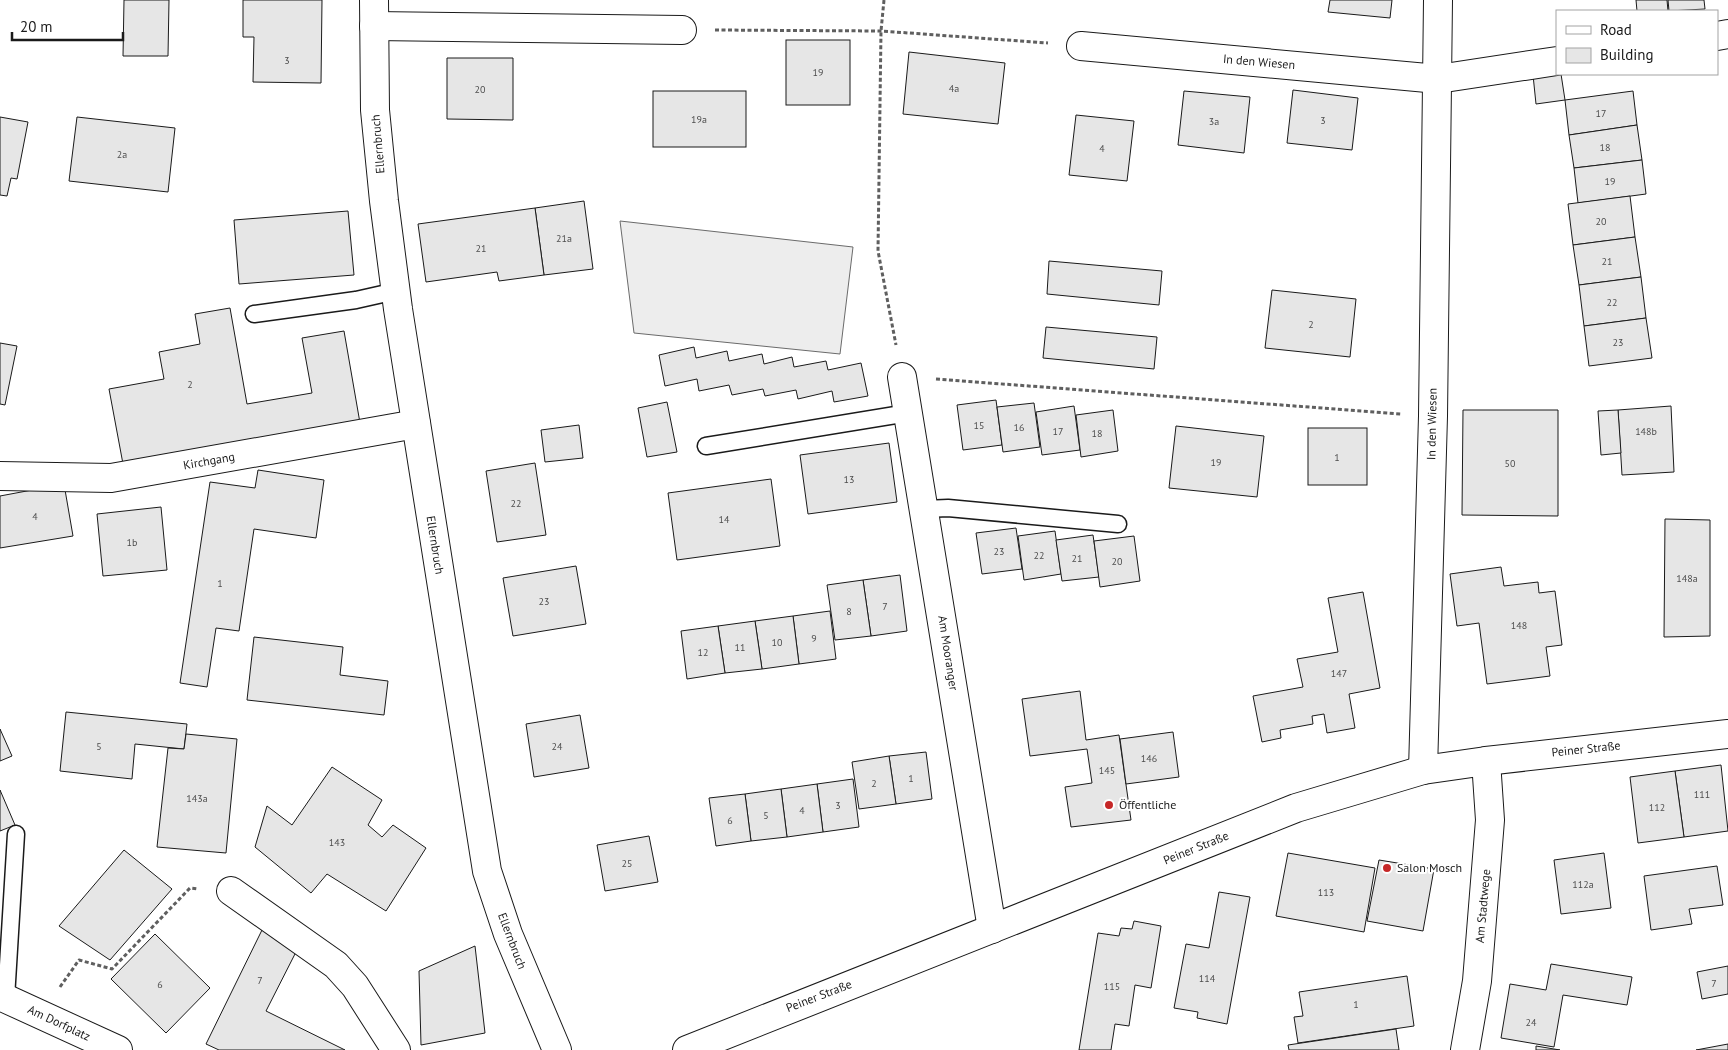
<svg xmlns="http://www.w3.org/2000/svg" width="1728" height="1050" font-family="'PT Sans',sans-serif">
  <style>
    .built { fill: #ededed; stroke: #6a6a6a }
    .building { fill: #e6e6e6; stroke: #1a1a1a }
    .lines { fill: none; stroke-linecap: round; stroke-linejoin: round }
    .service-casing { stroke: #1a1a1a; stroke-width: 19 }
    .minor-casing { stroke: #1a1a1a; stroke-width: 30 }
    .secondary-casing { stroke: #1a1a1a; stroke-width: 30 }
    .path { stroke: #5f5f5f; stroke-width: 3; stroke-dasharray: 4 2.5; stroke-linecap: butt }
    .service { stroke: #fff; stroke-width: 16 }
    .minor { stroke: #fff; stroke-width: 28 }
    .secondary { stroke: #fff; stroke-width: 28 }
    .poi-dot { fill: #c62828; stroke: #fff; stroke-width: 2 }
    .labels { text-anchor: middle; stroke-width: 4; stroke-linejoin: round; paint-order: stroke }
    .number-label { font-size: 10px; fill: #4d4d4d }
    .street-label { font-size: 12px; fill: #1a1a1a; stroke: #fff }
    .poi-label { font-size: 12px; fill: #1a1a1a; stroke: #fff; text-anchor: start }
  </style>
  <rect width="100%" height="100%" fill="#fff"/>
  <!-- built -->
  <path class="built" d="M620,221L853,247L840,354L634,333Z"/>
  <!-- building -->
  <g class="building">
    <path d="M124,0H169L168,56H123Z"/>
    <path d="M243,0H322L321,83L253,82L254,37H243Z"/>
    <path d="M1330,0H1392L1390,18L1328,12Z"/>
    <path d="M1636,0H1667L1668,11H1637Z"/>
    <path d="M1668,0H1704L1705,9L1669,11Z"/>
    <rect x="786" y="40" width="64" height="65"/>
    <path d="M909,52L1005,63L998,124L903,114Z"/>
    <path d="M447,58H513V120L447,119Z"/>
    <path d="M1561,74L1565,100L1536,104L1533,75Z"/>
    <path d="M1293,90L1358,98L1352,150L1287,143Z"/>
    <rect x="653" y="91" width="93" height="56"/>
    <path d="M1184,91L1250,97L1244,153L1178,145Z"/>
    <path d="M1633,91L1637,125L1569,135L1565,100Z"/>
    <path d="M1076,115L1134,121L1127,181L1069,175Z"/>
    <path d="M0,117L28,122L17,179L11,178L7,196L0,195Z"/>
    <path d="M77,117L175,128L168,192L69,181Z"/>
    <path d="M1637,125L1642,160L1574,168L1569,135Z"/>
    <path d="M1642,160L1646,194L1578,203L1574,168Z"/>
    <path d="M1630,196L1635,237L1573,245L1568,204Z"/>
    <path d="M584,201L593,269L544,275L535,208Z"/>
    <path d="M535,208L544,275L499,281L497,272L426,282L418,224Z"/>
    <path d="M348,211L354,275L239,284L234,220Z"/>
    <path d="M1635,237L1641,277L1579,285L1573,245Z"/>
    <path d="M1049,261L1162,271L1159,305L1047,294Z"/>
    <path d="M1641,277L1646,318L1584,326L1579,285Z"/>
    <path d="M1272,290L1356,299L1350,357L1265,348Z"/>
    <path d="M230,308L247,404L312,393L302,338L344,331L360,423L123,464L109,389L164,379L159,352L200,344L195,314Z"/>
    <path d="M1646,318L1652,358L1589,366L1584,326Z"/>
    <path d="M1046,327L1157,337L1154,369L1043,358Z"/>
    <path d="M0,343L17,346L5,405L0,404Z"/>
    <path d="M694,347L696,358L727,351L729,361L762,354L764,364L792,357L794,367L826,361L828,370L861,363L868,396L834,402L832,391L798,399L796,390L765,396L763,389L732,395L729,385L699,391L697,379L665,386L659,355Z"/>
    <path d="M996,400L1002,445L963,450L957,405Z"/>
    <path d="M667,402L677,452L647,457L638,408Z"/>
    <path d="M1034,403L1040,447L1003,452L997,407Z"/>
    <path d="M1074,406L1080,450L1042,455L1036,412Z"/>
    <path d="M1671,406L1674,472L1622,475L1618,410Z"/>
    <path d="M1113,410L1118,451L1081,457L1076,415Z"/>
    <path d="M1463,410H1558V516L1462,515Z"/>
    <path d="M1618,410L1621,453L1601,455L1598,411Z"/>
    <path d="M579,425L583,458L545,462L541,430Z"/>
    <path d="M1176,426L1264,436L1257,497L1169,488Z"/>
    <rect x="1308" y="428" width="59" height="57"/>
    <path d="M889,443L897,502L808,514L800,455Z"/>
    <path d="M535,463L546,535L497,542L486,471Z"/>
    <path d="M258,470L324,480L316,538L254,529L239,631L216,628L207,687L180,683L210,482L255,488Z"/>
    <path d="M771,479L780,546L677,560L668,493Z"/>
    <path d="M64,484L73,536L0,548V496Z"/>
    <path d="M161,507L167,570L103,576L97,514Z"/>
    <path d="M1665,519L1710,520V636L1664,637Z"/>
    <path d="M1016,528L1022,569L982,574L976,533Z"/>
    <path d="M1055,531L1061,574L1024,580L1018,536Z"/>
    <path d="M1093,535L1099,577L1062,581L1056,540Z"/>
    <path d="M1134,536L1140,581L1100,587L1094,541Z"/>
    <path d="M576,566L586,624L513,636L503,578Z"/>
    <path d="M1501,567L1504,586L1538,582L1539,593L1555,591L1562,645L1546,647L1550,676L1487,684L1479,623L1457,626L1450,574Z"/>
    <path d="M900,575L907,631L871,636L863,580Z"/>
    <path d="M863,580L871,636L835,640L827,585Z"/>
    <path d="M1363,592L1380,688L1349,694L1355,728L1327,733L1324,714L1312,716L1313,724L1280,730L1281,738L1262,742L1253,696L1303,687L1297,659L1338,652L1328,598Z"/>
    <path d="M830,611L836,659L799,664L793,616Z"/>
    <path d="M793,616L799,664L762,669L755,621Z"/>
    <path d="M755,621L762,669L725,673L718,626Z"/>
    <path d="M718,626L725,673L687,679L681,631Z"/>
    <path d="M254,637L343,647L340,675L388,681L384,715L247,700Z"/>
    <path d="M1080,691L1086,740L1119,735L1131,820L1071,827L1065,787L1092,783L1087,749L1030,756L1022,699Z"/>
    <path d="M66,712L187,724L184,749L135,744L132,779L60,771Z"/>
    <path d="M580,715L589,768L534,777L526,724Z"/>
    <path d="M0,729L12,756L0,761Z"/>
    <path d="M1173,732L1179,777L1126,784L1120,739Z"/>
    <path d="M186,734L237,739L226,853L157,847L168,748L184,749Z"/>
    <path d="M926,752L932,799L896,804L889,756Z"/>
    <path d="M889,756L896,804L859,809L852,762Z"/>
    <path d="M1721,765L1728,831L1684,837L1675,771Z"/>
    <path d="M332,767L382,800L368,825L382,837L393,825L426,848L386,911L327,874L311,893L255,847L267,806L292,825Z"/>
    <path d="M1675,771L1684,837L1638,843L1630,777Z"/>
    <path d="M853,779L859,827L823,832L817,784Z"/>
    <path d="M817,784L823,832L787,837L781,789Z"/>
    <path d="M781,789L787,837L751,841L745,794Z"/>
    <path d="M0,790L15,825L0,831Z"/>
    <path d="M745,794L751,841L716,846L709,798Z"/>
    <path d="M649,836L658,882L605,891L597,845Z"/>
    <path d="M124,850L172,889L110,960L59,926Z"/>
    <path d="M1288,853L1375,868L1364,932L1276,916Z"/>
    <path d="M1604,853L1611,908L1561,914L1554,860Z"/>
    <path d="M1379,860L1434,869L1423,931L1367,921Z"/>
    <path d="M1717,866L1723,905L1689,909L1692,924L1651,930L1644,876Z"/>
    <path d="M1219,892L1250,897L1227,1024L1197,1018L1198,1012L1174,1008L1186,944L1209,948Z"/>
    <path d="M1134,921L1161,926L1151,988L1135,985L1129,1026L1115,1024L1111,1050H1079L1098,933L1119,936L1121,928L1132,929Z"/>
    <path d="M262,930L298,948L266,1011L345,1050H219L206,1044Z"/>
    <path d="M155,934L210,988L166,1033L111,979Z"/>
    <path d="M475,946L485,1033L421,1045L419,971Z"/>
    <path d="M1551,964L1632,977L1627,1005L1563,995L1554,1047L1501,1038L1510,984L1546,990Z"/>
    <path d="M1728,966V994L1702,999L1697,972Z"/>
    <path d="M1407,976L1414,1026L1298,1043L1294,1017L1303,1016L1299,992Z"/>
    <path d="M1396,1029L1399,1050H1289L1288,1045Z"/>
    <path d="M1728,1044V1050H1696Z"/>
    <path d="M1536,1046L1560,1050H1536Z"/>
  </g>
  <g class="lines">
    <defs>
      <g id="service">
        <path d="M254,314L356,300L396,291"/>
        <path d="M706,446L908,413"/>
        <path d="M925,509L948,508L1118,524"/>
        <path d="M6,998L16,834"/>
      </g>
      <g id="minor">
        <path d="M374,0L375,110L384,201L398,309L487,871L508,934L557,1050"/>
        <path d="M374,26L682,30"/>
        <path d="M1717,36L1728,34"/>
        <path d="M1081,46L1438,79L1557,61"/>
        <path d="M902,377L992,929"/>
        <path d="M0,476L111,478L416,424"/>
        <path d="M1423,770L1433,416L1438,0"/>
        <path d="M231,891L336,965L355,986L396,1050"/>
        <path d="M0,996L118,1050"/>
        <path d="M1465,1050L1477,981L1490,820L1486,761"/>
      </g>
      <path id="secondary" d="M687,1050L1296,808L1423,770L1486,761L1728,734"/>
    </defs>
    <!-- service casing -->
    <use href="#service" class="service-casing"/>
    <!-- minor casing -->
    <use href="#minor" class="minor-casing"/>
    <!-- secondary casing -->
    <use href="#secondary" class="secondary-casing"/>
    <!-- path -->
    <g class="path">
      <path d="M884,0L881,31L878,251L896,345"/>
      <path d="M715,30L881,31L1048,43"/>
      <path d="M936,379L1401,414"/>
      <path d="M60,987L79,960L112,969L190,888L198,889"/>
    </g>
    <!-- service -->
    <use href="#service" class="service"/>
    <!-- minor -->
    <use href="#minor" class="minor"/>
    <!-- secondary -->
    <use href="#secondary" class="secondary"/>
  </g>
  <!-- markers -->
  <g class="poi-dot">
    <circle cx="1109" cy="805" r="5"/>
    <circle cx="1387" cy="868" r="5"/>
  </g>
  <g class="labels">
    <!-- number labels -->
    <g class="number-label">
      <text x="287" y="64">3</text>
      <text x="818" y="76">19</text>
      <text x="954" y="92">4a</text>
      <text x="480" y="93">20</text>
      <text x="1601" y="117">17</text>
      <text x="699" y="123">19a</text>
      <text x="1323" y="124">3</text>
      <text x="1214" y="125">3a</text>
      <text x="1605" y="151">18</text>
      <text x="1102" y="152">4</text>
      <text x="122" y="158">2a</text>
      <text x="1610" y="185">19</text>
      <text x="1601" y="225">20</text>
      <text x="564" y="242">21a</text>
      <text x="481" y="252">21</text>
      <text x="1607" y="265">21</text>
      <text x="1612" y="306">22</text>
      <text x="1311" y="328">2</text>
      <text x="1618" y="346">23</text>
      <text x="190" y="388">2</text>
      <text x="979" y="429">15</text>
      <text x="1019" y="431">16</text>
      <text x="1058" y="435">17</text>
      <text x="1646" y="435">148b</text>
      <text x="1097" y="437">18</text>
      <text x="1337" y="461">1</text>
      <text x="1216" y="466">19</text>
      <text x="1510" y="467">50</text>
      <text x="849" y="483">13</text>
      <text x="516" y="507">22</text>
      <text x="35" y="520">4</text>
      <text x="724" y="523">14</text>
      <text x="132" y="546">1b</text>
      <text x="999" y="555">23</text>
      <text x="1039" y="559">22</text>
      <text x="1077" y="562">21</text>
      <text x="1117" y="565">20</text>
      <text x="1687" y="582">148a</text>
      <text x="220" y="587">1</text>
      <text x="544" y="605">23</text>
      <text x="885" y="610">7</text>
      <text x="849" y="615">8</text>
      <text x="1519" y="629">148</text>
      <text x="814" y="642">9</text>
      <text x="777" y="646">10</text>
      <text x="740" y="651">11</text>
      <text x="703" y="656">12</text>
      <text x="1339" y="677">147</text>
      <text x="99" y="750">5</text>
      <text x="557" y="750">24</text>
      <text x="1149" y="762">146</text>
      <text x="1107" y="774">145</text>
      <text x="911" y="782">1</text>
      <text x="874" y="787">2</text>
      <text x="1702" y="798">111</text>
      <text x="197" y="802">143a</text>
      <text x="838" y="809">3</text>
      <text x="1657" y="811">112</text>
      <text x="802" y="814">4</text>
      <text x="766" y="819">5</text>
      <text x="730" y="824">6</text>
      <text x="337" y="846">143</text>
      <text x="627" y="867">25</text>
      <text x="1583" y="888">112a</text>
      <text x="1326" y="896">113</text>
      <text x="1207" y="982">114</text>
      <text x="260" y="984">7</text>
      <text x="1714" y="987">7</text>
      <text x="160" y="988">6</text>
      <text x="1112" y="990">115</text>
      <text x="1356" y="1008">1</text>
      <text x="1531" y="1026">24</text>
    </g>
    <!-- street labels -->
    <g class="street-label">
      <text transform="translate(1259 62) rotate(5)" y="4">In den Wiesen</text>
      <text transform="translate(378 144) rotate(-95)" y="4">Ellernbruch</text>
      <text transform="translate(1432 424) rotate(-89)" y="4">In den Wiesen</text>
      <text transform="translate(209 461) rotate(-10)" y="4">Kirchgang</text>
      <text transform="translate(435 545) rotate(81)" y="4">Ellernbruch</text>
      <text transform="translate(948 653) rotate(81)" y="4">Am Mooranger</text>
      <text transform="translate(1586 749) rotate(-6)" y="4">Peiner Straße</text>
      <text transform="translate(1196 848) rotate(-22)" y="4">Peiner Straße</text>
      <text transform="translate(1483 906) rotate(-85)" y="4">Am Stadtwege</text>
      <text transform="translate(512 941) rotate(69)" y="4">Ellernbruch</text>
      <text transform="translate(819 996) rotate(-21)" y="4">Peiner Straße</text>
      <text transform="translate(59 1023) rotate(25)" y="4">Am Dorfplatz</text>
    </g>
    <!-- poi labels -->
    <g class="poi-label">
      <text x="1119" y="809">Öffentliche</text>
      <text x="1397" y="872">Salon Mosch</text>
    </g>
  </g>
  <!-- legend -->
  <rect x="1556" y="10" width="162" height="65" fill="#ffffff" stroke="#a3a3a3"/>
  <rect x="1566" y="26" width="25" height="8" fill="#ffffff" stroke="#a3a3a3"/>
  <text x="1600" y="35" font-size="15" fill="#1a1a1a">Road</text>
  <rect x="1566" y="48" width="25" height="15" fill="#e6e6e6" stroke="#a3a3a3"/>
  <text x="1600" y="60" font-size="15" fill="#1a1a1a">Building</text>
  <!-- scale -->
  <path d="M12 32v8h111v-8" fill="none" stroke="#1a1a1a" stroke-width="2.5"/>
  <text x="20" y="32" font-size="15" fill="#1a1a1a" stroke="#ffffff" stroke-width="4" paint-order="stroke">20 m</text>
</svg>
